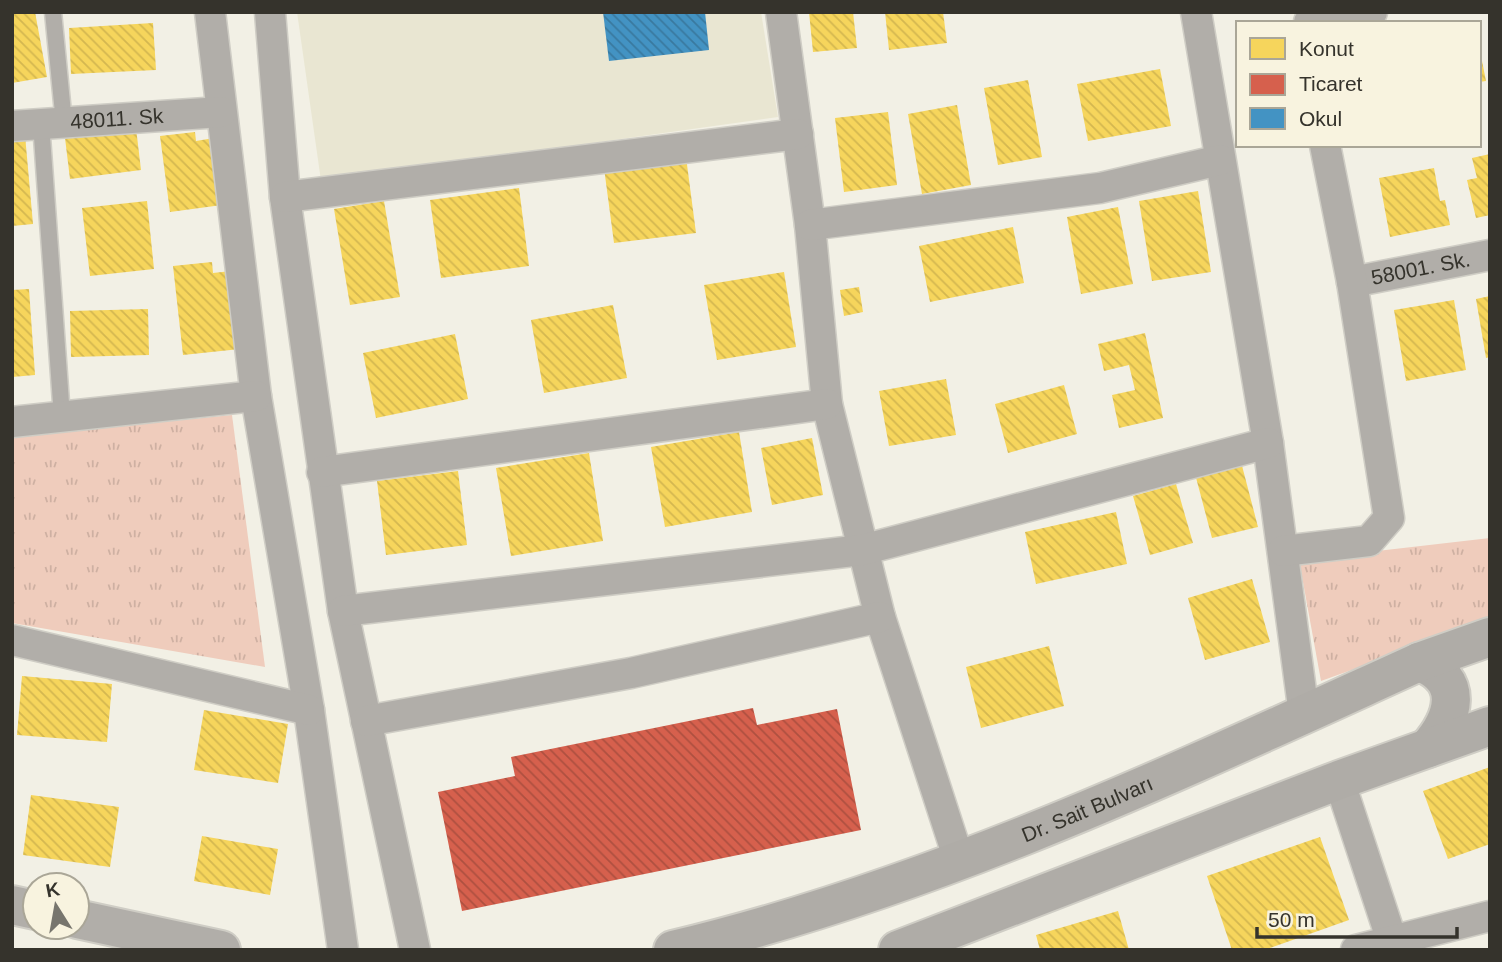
<svg xmlns="http://www.w3.org/2000/svg" width="1502" height="962" font-family="Helvetica,sans-serif">
  <style>
    .built { fill: #e9e6d2 }
    .grass { fill: url(#grass-tufts) }
    .homes { fill: url(#homes-back-hatch) }
    .shops { fill: url(#shops-back-hatch) }
    .schools { fill: url(#schools-back-hatch) }
    .lines { fill: none; stroke-linecap: round; stroke-linejoin: round }
    .service-casing { stroke: #cfcdc5; stroke-width: 19 }
    .minor-casing { stroke: #cfcdc5; stroke-width: 33 }
    .tertiary-casing { stroke: #cfcdc5; stroke-width: 42 }
    .secondary-casing { stroke: #cfcdc5; stroke-width: 42 }
    .service { stroke: #b1aea9; stroke-width: 16 }
    .minor { stroke: #b1aea9; stroke-width: 30 }
    .tertiary { stroke: #b1aea9; stroke-width: 38 }
    .secondary { stroke: #afaca7; stroke-width: 38 }
    .labels { text-anchor: middle; stroke-width: 7; stroke-linejoin: round; paint-order: stroke }
    .street-label { font-size: 21px; fill: #35332c; stroke: #f8f3df }
  </style>
  <defs>
    <pattern id="grass-tufts" width="24" height="20" patternUnits="userSpaceOnUse" patternTransform="scale(1.75)"><rect width="24" height="20" fill="#efccbc"/><path d="M3 7l-1-3M5 7V3M7 7l1-3M15 17l-1-3M17 17v-4M19 17l1-3" fill="none" stroke="#ceb0a2"/></pattern>
    <pattern id="homes-back-hatch" width="6" height="6" patternUnits="userSpaceOnUse" patternTransform="scale(1.75)"><rect width="6" height="6" fill="#f6d55c"/><path d="M-1 5l2 2M0 0l6 6M5-1l2 2" fill="none" stroke="#d4b750"/></pattern>
    <pattern id="shops-back-hatch" width="6" height="6" patternUnits="userSpaceOnUse" patternTransform="scale(1.75)"><rect width="6" height="6" fill="#d6604d"/><path d="M-1 5l2 2M0 0l6 6M5-1l2 2" fill="none" stroke="#ae5040"/></pattern>
    <pattern id="schools-back-hatch" width="6" height="6" patternUnits="userSpaceOnUse" patternTransform="scale(1.75)"><rect width="6" height="6" fill="#4393c3"/><path d="M-1 5l2 2M0 0l6 6M5-1l2 2" fill="none" stroke="#39799f"/></pattern>
  </defs>
  <rect width="100%" height="100%" fill="#f2f0e5"/>
  <!-- built -->
  <path class="built" d="M297,12H761L778,117L321,181Z"/>
  <!-- grass -->
  <g class="grass">
    <path d="M232,415L265,667L12,623V437Z"/>
    <path d="M1490,538V620L1321,681L1299,560Z"/>
  </g>
  <!-- homes -->
  <g class="homes">
    <path d="M12,12H35L47,77L12,83Z"/>
    <path d="M809,12H853L857,48L813,52Z"/>
    <path d="M885,12H943L947,43L889,50Z"/>
    <path d="M153,23L156,70L71,74L69,28Z"/>
    <path d="M1479,46L1486,81L1479,82Z"/>
    <path d="M1160,69L1171,126L1088,141L1077,84Z"/>
    <path d="M1028,80L1042,157L998,165L984,88Z"/>
    <path d="M957,105L971,185L922,194L908,114Z"/>
    <path d="M888,112L897,185L844,192L835,118Z"/>
    <path d="M136,128L141,170L70,179L65,138Z"/>
    <path d="M195,132L196,141L214,138L222,205L170,212L160,136Z"/>
    <path d="M25,135L33,224L12,226V137Z"/>
    <path d="M1490,154V215L1476,218L1467,180L1477,178L1472,158Z"/>
    <path d="M686,157L696,233L614,243L604,168Z"/>
    <path d="M1434,168L1440,201L1445,200L1450,225L1390,237L1379,178Z"/>
    <path d="M519,188L529,266L441,278L430,200Z"/>
    <path d="M1198,191L1211,272L1152,281L1139,201Z"/>
    <path d="M147,201L154,269L90,276L82,208Z"/>
    <path d="M384,201L400,297L350,305L334,209Z"/>
    <path d="M1118,207L1133,284L1081,294L1067,217Z"/>
    <path d="M1013,227L1024,283L930,302L919,246Z"/>
    <path d="M212,262L213,273L231,271L240,349L183,355L173,266Z"/>
    <path d="M784,272L796,347L717,360L704,285Z"/>
    <path d="M859,287L863,312L844,316L840,290Z"/>
    <path d="M29,289L35,375L12,377V290Z"/>
    <path d="M1490,296V357L1486,358L1476,299Z"/>
    <path d="M1454,300L1466,370L1406,381L1394,310Z"/>
    <path d="M613,305L627,378L544,393L531,320Z"/>
    <path d="M148,309L149,355L71,357L70,311Z"/>
    <path d="M1145,333L1163,418L1119,428L1112,395L1135,390L1129,365L1104,371L1098,344Z"/>
    <path d="M455,334L468,399L376,418L363,353Z"/>
    <path d="M946,379L956,435L889,446L879,391Z"/>
    <path d="M1064,385L1077,434L1008,453L995,404Z"/>
    <path d="M739,432L752,512L665,527L651,447Z"/>
    <path d="M812,438L823,495L772,505L761,448Z"/>
    <path d="M589,453L603,541L511,556L496,468Z"/>
    <path d="M1240,458L1258,527L1212,538L1194,470Z"/>
    <path d="M458,471L467,545L386,555L377,481Z"/>
    <path d="M1176,484L1193,543L1150,555L1133,496Z"/>
    <path d="M1116,512L1127,564L1036,584L1025,532Z"/>
    <path d="M1252,579L1270,642L1205,660L1188,598Z"/>
    <path d="M1049,646L1064,706L981,728L966,667Z"/>
    <path d="M22,676L112,684L107,742L17,735Z"/>
    <path d="M204,710L288,724L278,783L194,770Z"/>
    <path d="M1490,767V844L1448,859L1423,791Z"/>
    <path d="M31,795L119,807L110,867L23,855Z"/>
    <path d="M202,836L278,849L270,895L194,881Z"/>
    <path d="M1320,837L1349,920L1264,950H1232L1207,876Z"/>
    <path d="M1118,911L1129,950H1040L1036,935Z"/>
  </g>
  <!-- shops -->
  <path class="shops" d="M753,708L757,725L837,709L861,830L462,911L438,792L515,776L511,757Z"/>
  <!-- schools -->
  <path class="schools" d="M603,12H705L709,50L609,61Z"/>
  <g class="lines">
    <defs>
      <g id="service">
        <path d="M53,12L64,123"/>
        <path d="M41,123L62,417"/>
      </g>
      <g id="minor">
        <path d="M210,12L256,396L309,710L343,950"/>
        <path d="M270,12L285,197L343,611L415,950"/>
        <path d="M781,12L810,225L827,404L880,617L960,863"/>
        <path d="M1196,12L1268,443L1304,714"/>
        <path d="M1309,22L1372,12"/>
        <path id="s1" d="M12,126L221,112"/>
        <path d="M285,197L798,134"/>
        <path d="M810,225L1100,188L1220,160"/>
        <path id="s2" d="M1352,282L1490,255"/>
        <path d="M12,422L256,396"/>
        <path d="M322,472L827,404"/>
        <path d="M1283,551L1369,541L1389,518L1352,282L1325,145"/>
        <path d="M343,611L862,550L1268,443"/>
        <path d="M12,640L309,710"/>
        <path d="M366,721L631,673L880,617"/>
        <path d="M1339,780L1395,950"/>
        <path d="M1356,950L1490,916"/>
      </g>
      <g id="tertiary">
        <path d="M12,905L35,910"/>
        <path d="M77,919L221,950"/>
      </g>
      <g id="secondary">
        <path d="M1419,662C1466,679 1454,718 1428,748"/>
        <path id="s3" d="M673,950C933,888 1177,772 1419,662L1490,637"/>
        <path d="M898,950L1339,780L1490,726"/>
      </g>
    </defs>
    <!-- service casing -->
    <use href="#service" class="service-casing"/>
    <!-- minor casing -->
    <use href="#minor" class="minor-casing"/>
    <!-- tertiary casing -->
    <use href="#tertiary" class="tertiary-casing"/>
    <!-- secondary casing -->
    <use href="#secondary" class="secondary-casing"/>
    <!-- service -->
    <use href="#service" class="service"/>
    <!-- minor -->
    <use href="#minor" class="minor"/>
    <!-- tertiary -->
    <use href="#tertiary" class="tertiary"/>
    <!-- secondary -->
    <use href="#secondary" class="secondary"/>
  </g>
  <g class="labels">
    <!-- street labels -->
    <g class="street-label">
      <text dy="7" stroke="none"><textPath href="#s1" startOffset="105">48011. Sk</textPath></text>
      <text dy="7" stroke="none"><textPath href="#s2" startOffset="70">58001. Sk.</textPath></text>
      <text dy="7" stroke="none"><textPath href="#s3" startOffset="438">Dr. Sait Bulvarı</textPath></text>
    </g>
  </g>
  <!-- border -->
  <rect width="1502" height="962" fill="none" stroke="#35332c" stroke-width="28"/>
  <!-- legend -->
  <rect x="1236" y="21" width="245" height="126" fill="#f8f3df" stroke="#aaa697" stroke-width="2"/>
  <rect x="1250" y="38" width="35" height="21" fill="#f6d55c" stroke="#aaa697" stroke-width="2"/>
  <text x="1299" y="56" font-size="21" fill="#35332c">Konut</text>
  <rect x="1250" y="74" width="35" height="21" fill="#d6604d" stroke="#aaa697" stroke-width="2"/>
  <text x="1299" y="91" font-size="21" fill="#35332c">Ticaret</text>
  <rect x="1250" y="108" width="35" height="21" fill="#4393c3" stroke="#aaa697" stroke-width="2"/>
  <text x="1299" y="126" font-size="21" fill="#35332c">Okul</text>
  <!-- north arrow -->
  <g transform="translate(56 906) rotate(349)"><circle r="33" fill="#f8f3df" stroke="#aaa697" stroke-width="2"/>
  <path d="M0-5L12 26L0 18L-12 26Z" fill="#77756d"/>
  <text y="-10" font-size="19" font-weight="bold" text-anchor="middle" fill="#35332c">K</text>
  </g>
  <!-- scale -->
  <path d="M1257 927v10h200v-10" fill="none" stroke="#35332c" stroke-width="3.5"/>
  <text x="1268" y="927" font-size="21" fill="#35332c" stroke="#f8f3df" stroke-width="5" paint-order="stroke">50 m</text>
</svg>
